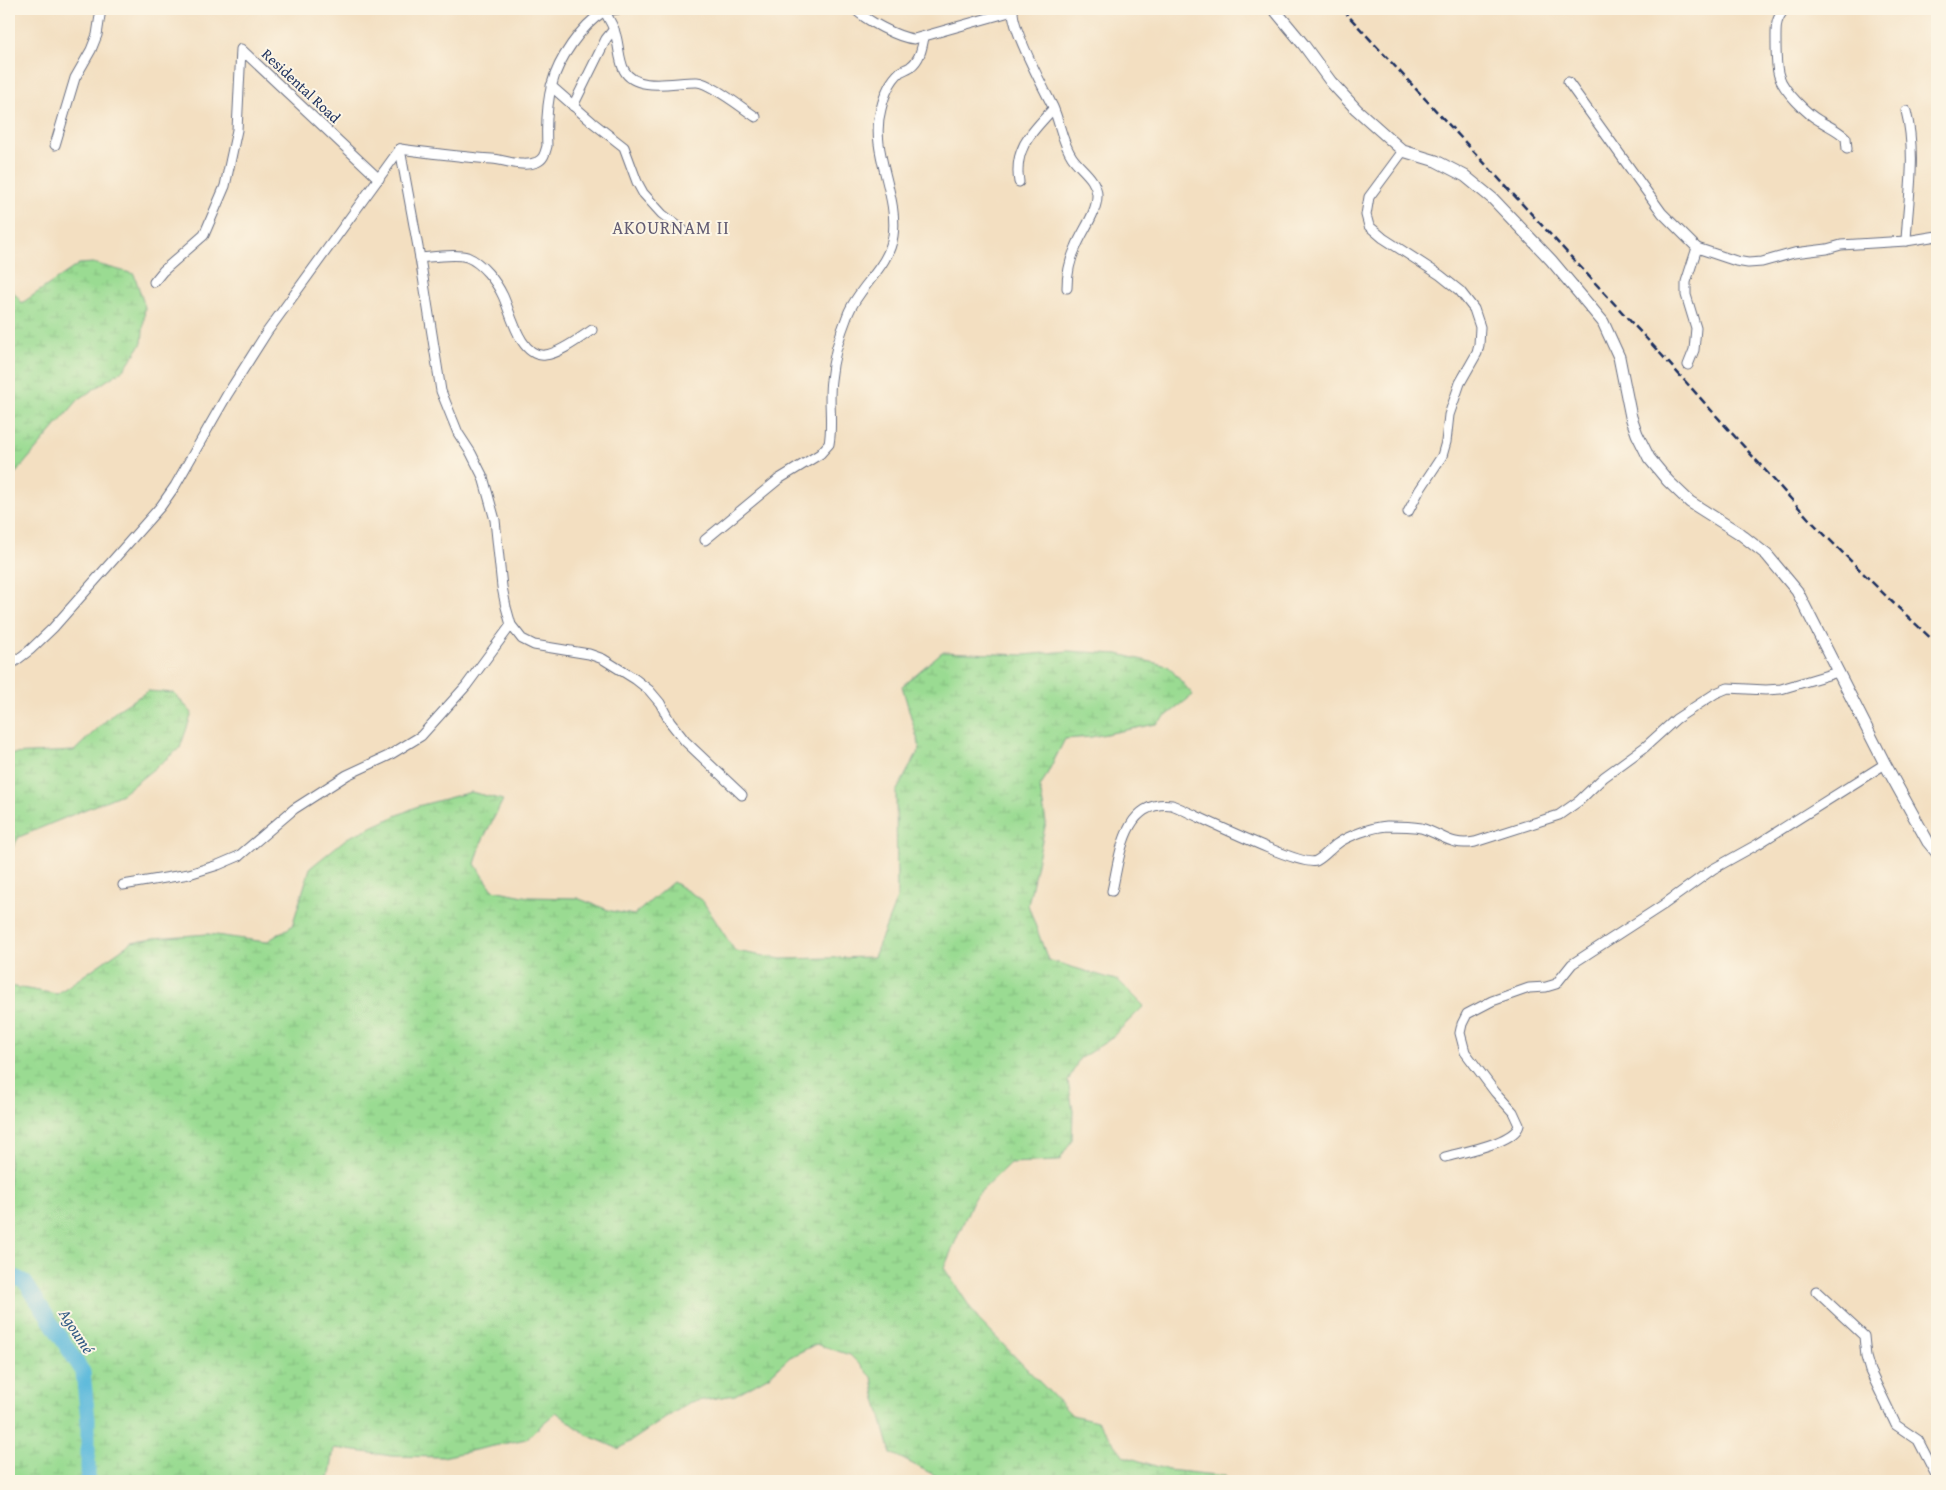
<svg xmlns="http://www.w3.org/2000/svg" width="1946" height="1490" font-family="'Gentium Book Plus',serif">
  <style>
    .wetland { fill: url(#wetland-marsh); stroke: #5a8578 }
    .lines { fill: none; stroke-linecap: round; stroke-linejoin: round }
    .river { stroke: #5dbadb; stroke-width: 15 }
    .minor-casing { stroke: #676d81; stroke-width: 11 }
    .tertiary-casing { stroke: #676d81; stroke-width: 13 }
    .minor { stroke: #fff; stroke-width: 9 }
    .tertiary { stroke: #fff; stroke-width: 11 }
    .rail { stroke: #1b2f5e; stroke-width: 2.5; stroke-dasharray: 8 4; stroke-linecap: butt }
    .labels { text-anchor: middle; stroke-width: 4; stroke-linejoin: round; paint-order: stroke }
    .street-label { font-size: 15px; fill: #1b2f5e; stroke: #fcf5e5 }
    .water-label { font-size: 16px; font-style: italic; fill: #2f5984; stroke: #fcf5e5 }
    .quarter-label { font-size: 18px; letter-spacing: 1px; fill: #635d73; stroke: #fcf5e5 }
  </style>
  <defs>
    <pattern id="wetland-marsh" width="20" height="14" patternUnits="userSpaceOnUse" patternTransform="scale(1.25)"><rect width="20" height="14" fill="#9adb92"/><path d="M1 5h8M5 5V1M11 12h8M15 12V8" fill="none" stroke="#84bc80"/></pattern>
  </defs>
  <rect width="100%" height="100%" fill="#fcf5e5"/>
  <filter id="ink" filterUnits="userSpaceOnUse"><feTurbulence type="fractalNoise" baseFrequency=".02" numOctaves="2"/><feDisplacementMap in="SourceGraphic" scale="10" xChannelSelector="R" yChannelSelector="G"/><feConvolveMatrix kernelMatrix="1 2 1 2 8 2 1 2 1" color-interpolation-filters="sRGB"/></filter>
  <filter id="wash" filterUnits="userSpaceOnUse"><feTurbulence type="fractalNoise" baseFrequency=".0096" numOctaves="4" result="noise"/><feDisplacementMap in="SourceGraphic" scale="20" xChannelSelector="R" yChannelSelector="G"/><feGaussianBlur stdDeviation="1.12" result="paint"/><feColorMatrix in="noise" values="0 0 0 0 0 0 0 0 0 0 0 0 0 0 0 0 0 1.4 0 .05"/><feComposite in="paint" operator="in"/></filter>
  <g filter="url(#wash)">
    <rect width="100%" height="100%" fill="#f3dfc1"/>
    <!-- wetland -->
    <g class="wetland">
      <path d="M93,263L134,274L145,307L142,343L124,369L79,399L9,481V286L22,303L79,264Z"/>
      <path d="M1068,651L1118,654L1168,666L1193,695L1156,724L1091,737L1065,739L1040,788L1046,822L1028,905L1048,960L1119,981L1144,1006L1109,1040L1079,1059L1068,1081L1073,1111L1072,1140L1059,1161L1010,1163L974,1198L944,1268L978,1319L1072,1415L1097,1421L1124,1456L1168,1470L1225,1476L1227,1481H946L891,1453L875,1395L872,1377L850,1355L816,1344L790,1357L769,1376L735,1395L690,1402L619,1449L587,1435L556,1412L526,1439L443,1457L392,1456L334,1448L329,1481H9V986L57,994L132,942L153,938L208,934L266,942L292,926L310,868L347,838L418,806L471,792L503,800L482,841L475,864L493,890L529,897L577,898L611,911L634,915L673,882L702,900L735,951L781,959L874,957L897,898L896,792L920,748L902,686L942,652L1024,655Z"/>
      <path d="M148,691L174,693L192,713L180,748L122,794L19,837L9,853V754L74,751L116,711Z"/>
    </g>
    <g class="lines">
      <!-- river -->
      <path class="river" d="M9,1274L25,1282L83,1372L88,1420V1481"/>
    </g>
  </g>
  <g filter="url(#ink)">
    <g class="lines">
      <defs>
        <g id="minor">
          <path d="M603,9C608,17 614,27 616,36C619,47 619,60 624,70C636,93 677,81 697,82C711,83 742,108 756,117"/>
          <path d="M855,9C865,20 899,38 914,39L1013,11"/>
          <path d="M1013,9C1011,28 1043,87 1053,107C1060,123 1062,142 1072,157C1080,169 1096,178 1097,194C1098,212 1082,231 1076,247C1070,260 1067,274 1067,288"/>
          <path d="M1785,9C1775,19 1776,28 1776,41C1776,50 1776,68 1779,76C1783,90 1807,114 1820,121C1830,127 1838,130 1846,138L1847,149"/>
          <path d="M1568,82L1662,213L1697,248L1736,261L1748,263L1762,262L1794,253L1827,249L1841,245L1906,241L1937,236"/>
          <path d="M551,86L592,122L624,147L637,182L643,193L662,214L683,230"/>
          <path d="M573,106L606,39L614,29"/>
          <path d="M55,145L75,78L91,50L97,35L101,9"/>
          <path d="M400,149L420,258L441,391L458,433L471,453L483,477L495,520L502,587L506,607L511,625L522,639L534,645L589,654L603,659L635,679L649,690L660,703L670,722L685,741L742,795"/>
          <path d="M400,149C431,153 461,157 492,159C507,160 522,168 537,162C544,159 545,153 547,146C546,126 547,103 552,84C558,60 581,26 603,12C607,10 613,10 618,9"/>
          <path d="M1403,151L1369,197L1366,215L1369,226L1383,238L1440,275L1460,291L1474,309L1480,327L1479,345L1477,353L1460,383L1449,415L1446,442L1442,456L1419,491L1408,512"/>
          <path d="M1019,182C1013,148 1033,131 1053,109"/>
          <path d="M1906,241C1908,198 1917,154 1906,111"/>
          <path d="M420,258C432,257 456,253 467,257C482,263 496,281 503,296C511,313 520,358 545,355C559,354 580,338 592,330"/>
          <path d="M154,282L163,271L204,235L225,186L237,130L241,49L379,179"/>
          <path d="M1688,365L1694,350L1696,328L1686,295V282L1697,248"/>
          <path d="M705,540L779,479L820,454L829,444C833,423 828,401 831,380C833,358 840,334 848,314C859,286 889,267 893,236C899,193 869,151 881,109C884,96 890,81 900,72C903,70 907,69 910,67C920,60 922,48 924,37"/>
          <path d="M9,666L30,650L53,628L161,506L175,486L227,395L267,332L400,149"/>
          <path d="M123,885L189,874L218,865L239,856L294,809L347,775L388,756L421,736L466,686L511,625"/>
          <path d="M1112,891C1120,857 1123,799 1172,805C1194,814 1302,868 1316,861C1324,857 1330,849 1337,844C1347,836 1373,827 1387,826C1397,826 1411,826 1421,828C1442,834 1451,847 1475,842L1559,815L1579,801L1604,777L1645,747L1676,719L1716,693L1728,688L1766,690L1781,689L1838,672"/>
          <path d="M1445,1157C1462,1152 1515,1143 1519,1125L1513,1112L1495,1092L1465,1052L1460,1033L1462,1024L1467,1014L1492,1001L1529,988L1546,987L1556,984L1572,964L1663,905L1713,869L1758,844L1885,764"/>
          <path d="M1816,1291L1864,1336L1866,1357L1870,1371L1896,1425L1918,1440L1937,1477"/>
        </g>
        <path id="tertiary" d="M1274,9L1303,44L1331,82L1356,109L1403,151L1436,161L1465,176L1493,199L1551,260L1603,322L1619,357L1631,417L1637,434L1649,458L1668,481L1690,502L1739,533L1767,555L1797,591L1885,764L1928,842L1937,853"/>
      </defs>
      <!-- minor casing -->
      <use href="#minor" class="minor-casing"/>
      <!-- tertiary casing -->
      <use href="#tertiary" class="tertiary-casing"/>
      <!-- minor -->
      <use href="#minor" class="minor"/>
      <!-- tertiary -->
      <use href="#tertiary" class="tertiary"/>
      <!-- rail -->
      <path class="rail" d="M1342,9L1658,351L1809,519L1888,598L1937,644"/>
    </g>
  </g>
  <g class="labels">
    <!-- street labels -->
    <g class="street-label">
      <text transform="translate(301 86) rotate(43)" y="5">Residental Road</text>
    </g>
    <!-- water labels -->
    <g class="water-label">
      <text transform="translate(77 1331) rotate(57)" y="6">Agoumé</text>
    </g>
    <!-- quarter labels -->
    <g class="quarter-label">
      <text x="671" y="234">AKOURNAM II</text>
    </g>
  </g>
  <!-- margin -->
  <rect width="1946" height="1490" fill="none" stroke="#fcf5e5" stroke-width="30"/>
</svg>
